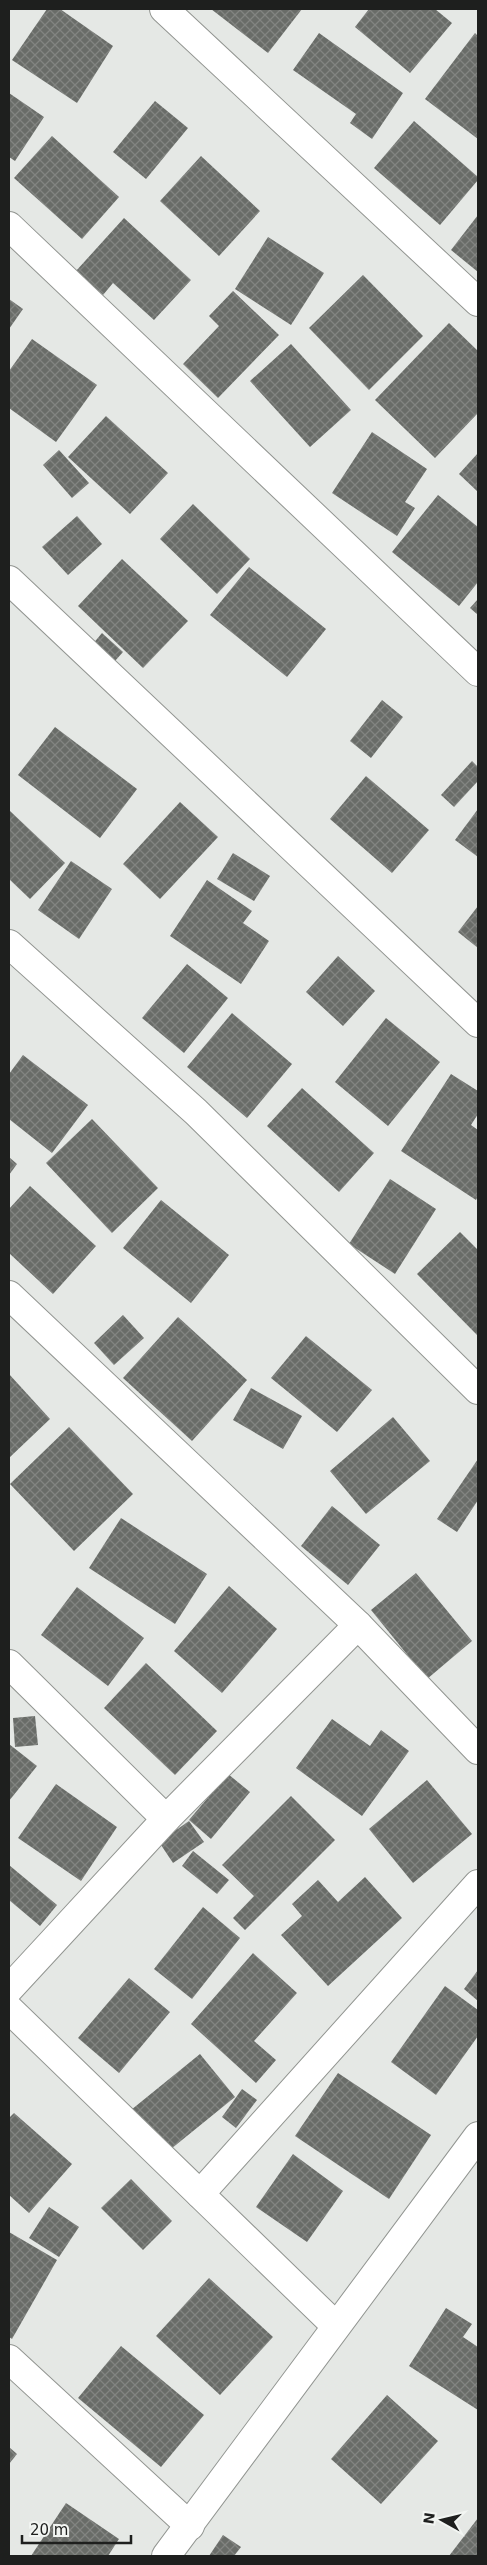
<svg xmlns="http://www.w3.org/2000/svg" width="487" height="2565" font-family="'DejaVu Sans',sans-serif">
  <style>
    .building { fill: url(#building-cross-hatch) }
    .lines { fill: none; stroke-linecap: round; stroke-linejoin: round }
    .minor-casing { stroke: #929591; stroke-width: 30 }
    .minor { stroke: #fff; stroke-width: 28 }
  </style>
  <defs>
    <pattern id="building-cross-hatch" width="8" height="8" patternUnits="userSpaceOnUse" patternTransform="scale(1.25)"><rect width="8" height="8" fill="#696c68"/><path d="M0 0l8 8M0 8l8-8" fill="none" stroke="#828481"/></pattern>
  </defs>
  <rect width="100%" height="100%" fill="#e5e8e5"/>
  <!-- building -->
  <g class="building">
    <path d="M47,9H60L113,46L77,103L12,60Z"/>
    <path d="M211,9H302L268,53Z"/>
    <path d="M369,9H435L452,23L410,73L355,27Z"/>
    <path d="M319,33L403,93L372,139L350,123L356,114L293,70Z"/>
    <path d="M475,33L478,36V139L425,99Z"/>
    <path d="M9,93L44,117L15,161L9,157Z"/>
    <path d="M155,101L188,128L146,179L113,152Z"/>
    <path d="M414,121L478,177V180L440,225L374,168Z"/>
    <path d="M52,136L119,197L82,239L14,178Z"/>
    <path d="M201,156L260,211L219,256L160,201Z"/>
    <path d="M478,215V272L451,250Z"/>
    <path d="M124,218L191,280L154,320L113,283L103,295L76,271Z"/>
    <path d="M268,237L324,273L291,325L235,289Z"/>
    <path d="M363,275L423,336L369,390L309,328Z"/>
    <path d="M233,291L279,335L218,398L183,364L219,326L209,316Z"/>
    <path d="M9,299L23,309L9,329Z"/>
    <path d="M449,323L478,351V413L435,458L375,400Z"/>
    <path d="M32,339L97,385L56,442L9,408V371Z"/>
    <path d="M291,344L351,410L310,447L250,381Z"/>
    <path d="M106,416L168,473L130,514L68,457Z"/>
    <path d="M372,432L427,469L405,502L415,508L397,536L332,493Z"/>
    <path d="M59,450L89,483L72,498L43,465Z"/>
    <path d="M478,453V492L459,474Z"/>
    <path d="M438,495L478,527V582L459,606L392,552Z"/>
    <path d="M193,504L250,559L217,594L160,539Z"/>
    <path d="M77,516L102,544L68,575L42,547Z"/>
    <path d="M122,559L188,621L143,668L78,606Z"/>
    <path d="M249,567L326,629L287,677L210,615Z"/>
    <path d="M478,599V615L470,608Z"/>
    <path d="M102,633L123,652L107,670L87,651Z"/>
    <path d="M382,700L403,717L371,758L350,741Z"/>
    <path d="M55,727L137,789L100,838L18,775Z"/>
    <path d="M472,761L478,767V781L454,807L441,795Z"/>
    <path d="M366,776L429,830L392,873L330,819Z"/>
    <path d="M180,802L218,837L160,899L123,864Z"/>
    <path d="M478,809V857L455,840Z"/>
    <path d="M9,810L65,863L30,899L9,879Z"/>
    <path d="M233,853L270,876L254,901L217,879Z"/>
    <path d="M71,861L112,889L79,939L38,910Z"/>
    <path d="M207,880L252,911L243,923L269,941L241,984L170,936Z"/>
    <path d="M478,906V948L458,932Z"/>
    <path d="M338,956L375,991L343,1026L306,992Z"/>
    <path d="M187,964L228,998L184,1053L142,1018Z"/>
    <path d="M232,1013L292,1064L247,1118L187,1067Z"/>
    <path d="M386,1018L440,1062L388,1126L335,1082Z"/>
    <path d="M23,1055L88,1105L52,1153L9,1119V1074Z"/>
    <path d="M451,1074L478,1091V1114L471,1125L478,1130V1196L476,1200L401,1151Z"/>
    <path d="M302,1088L374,1153L339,1192L267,1126Z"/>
    <path d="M92,1119L158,1188L112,1233L46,1163Z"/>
    <path d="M9,1157L17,1164L9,1175Z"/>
    <path d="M390,1179L436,1209L395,1274L349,1244Z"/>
    <path d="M30,1186L96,1246L53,1294L9,1253V1209Z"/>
    <path d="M161,1200L229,1255L191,1303L123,1248Z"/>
    <path d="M460,1232L478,1250V1336L417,1274Z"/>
    <path d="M123,1315L144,1338L114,1365L94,1343Z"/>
    <path d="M178,1317L247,1380L192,1441L123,1378Z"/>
    <path d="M306,1336L372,1390L337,1432L271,1378Z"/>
    <path d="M9,1374L50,1419L9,1458Z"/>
    <path d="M251,1388L302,1416L283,1449L233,1420Z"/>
    <path d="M393,1417L430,1461L366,1514L330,1471Z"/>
    <path d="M69,1427L133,1494L74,1551L10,1484Z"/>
    <path d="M478,1459V1500L457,1532L437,1519Z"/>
    <path d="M332,1506L380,1545L348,1585L301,1546Z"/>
    <path d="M121,1518L207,1574L175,1624L89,1568Z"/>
    <path d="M416,1573L472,1641L427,1679L371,1610Z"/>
    <path d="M229,1586L277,1629L222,1693L174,1651Z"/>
    <path d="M77,1587L144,1638L108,1686L41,1635Z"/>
    <path d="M146,1663L217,1731L175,1775L104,1708Z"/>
    <path d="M35,1716L38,1745L15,1747L13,1718Z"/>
    <path d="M332,1719L370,1746L381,1730L409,1751L362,1816L296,1768Z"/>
    <path d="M9,1744L37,1766L9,1801Z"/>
    <path d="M228,1774L250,1792L211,1839L189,1820Z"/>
    <path d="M427,1780L472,1834L413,1883L369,1829Z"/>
    <path d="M56,1784L117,1827L81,1881L18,1838Z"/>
    <path d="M291,1796L335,1840L245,1930L233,1918L254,1896L222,1865Z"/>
    <path d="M189,1821L204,1842L173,1863L159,1842Z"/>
    <path d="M193,1851L229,1880L217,1894L182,1866Z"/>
    <path d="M9,1865L57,1905L40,1926L9,1900Z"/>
    <path d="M365,1877L402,1918L328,1986L281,1935L302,1916L292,1904L318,1880L338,1902Z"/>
    <path d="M203,1907L240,1938L192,1999L154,1969Z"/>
    <path d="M253,1953L297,1993L254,2041L276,2060L256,2083L191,2024Z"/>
    <path d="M478,1970V2001L464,1989Z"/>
    <path d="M129,1978L170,2012L119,2073L78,2038Z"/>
    <path d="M445,1986L478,2010V2036L436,2095L391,2062Z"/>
    <path d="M200,2054L235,2097L166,2153L131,2110Z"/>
    <path d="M338,2073L431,2135L389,2199L295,2136Z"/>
    <path d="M242,2089L257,2100L236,2128L222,2117Z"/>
    <path d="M14,2113L72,2164L29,2213L9,2195V2118Z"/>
    <path d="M293,2154L343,2191L307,2242L256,2207Z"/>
    <path d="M131,2179L172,2221L143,2250L101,2208Z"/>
    <path d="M49,2207L79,2227L59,2257L29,2238Z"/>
    <path d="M9,2232L57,2260L12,2339L9,2337Z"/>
    <path d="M209,2278L273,2337L220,2395L156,2336Z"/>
    <path d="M446,2308L472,2324L463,2337L478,2347V2410L409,2366Z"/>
    <path d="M121,2346L204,2415L161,2467L78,2398Z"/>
    <path d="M387,2395L438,2441L381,2504L331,2459Z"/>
    <path d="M9,2447L17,2454L9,2464Z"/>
    <path d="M66,2503L119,2539L108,2556H31Z"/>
    <path d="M478,2518V2556H449Z"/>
    <path d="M223,2535L241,2547L234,2556H209Z"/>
  </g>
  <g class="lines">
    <defs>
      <g id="minor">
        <path d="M164,9L478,302"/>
        <path d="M9,226L478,672"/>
        <path d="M9,580L478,1023"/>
        <path d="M9,944L196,1112L478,1390"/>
        <path d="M9,1295L358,1625L478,1750"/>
        <path d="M9,1664L166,1819"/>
        <path d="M9,1989L166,1819L358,1625"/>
        <path d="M9,2009L336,2326"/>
        <path d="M200,2194L478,1884"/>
        <path d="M9,2359L190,2526"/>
        <path d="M166,2556L478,2136"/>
      </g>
    </defs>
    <!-- minor casing -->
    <use href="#minor" class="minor-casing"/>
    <!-- minor -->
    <use href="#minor" class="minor"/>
  </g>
  <!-- border -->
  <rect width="487" height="2565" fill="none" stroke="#1e1f1e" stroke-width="20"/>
  <!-- north arrow -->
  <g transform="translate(442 2520) rotate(278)" stroke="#f2f5f2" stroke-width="4" paint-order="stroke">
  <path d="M0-4L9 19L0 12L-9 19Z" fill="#1e1f1e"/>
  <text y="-8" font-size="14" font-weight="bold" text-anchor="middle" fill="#1e1f1e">N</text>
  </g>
  <!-- scale -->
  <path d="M22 2535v8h109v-8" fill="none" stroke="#1e1f1e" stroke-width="2.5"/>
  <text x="30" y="2535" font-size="15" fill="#1e1f1e" stroke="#f2f5f2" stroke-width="4" paint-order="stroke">20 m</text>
</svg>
